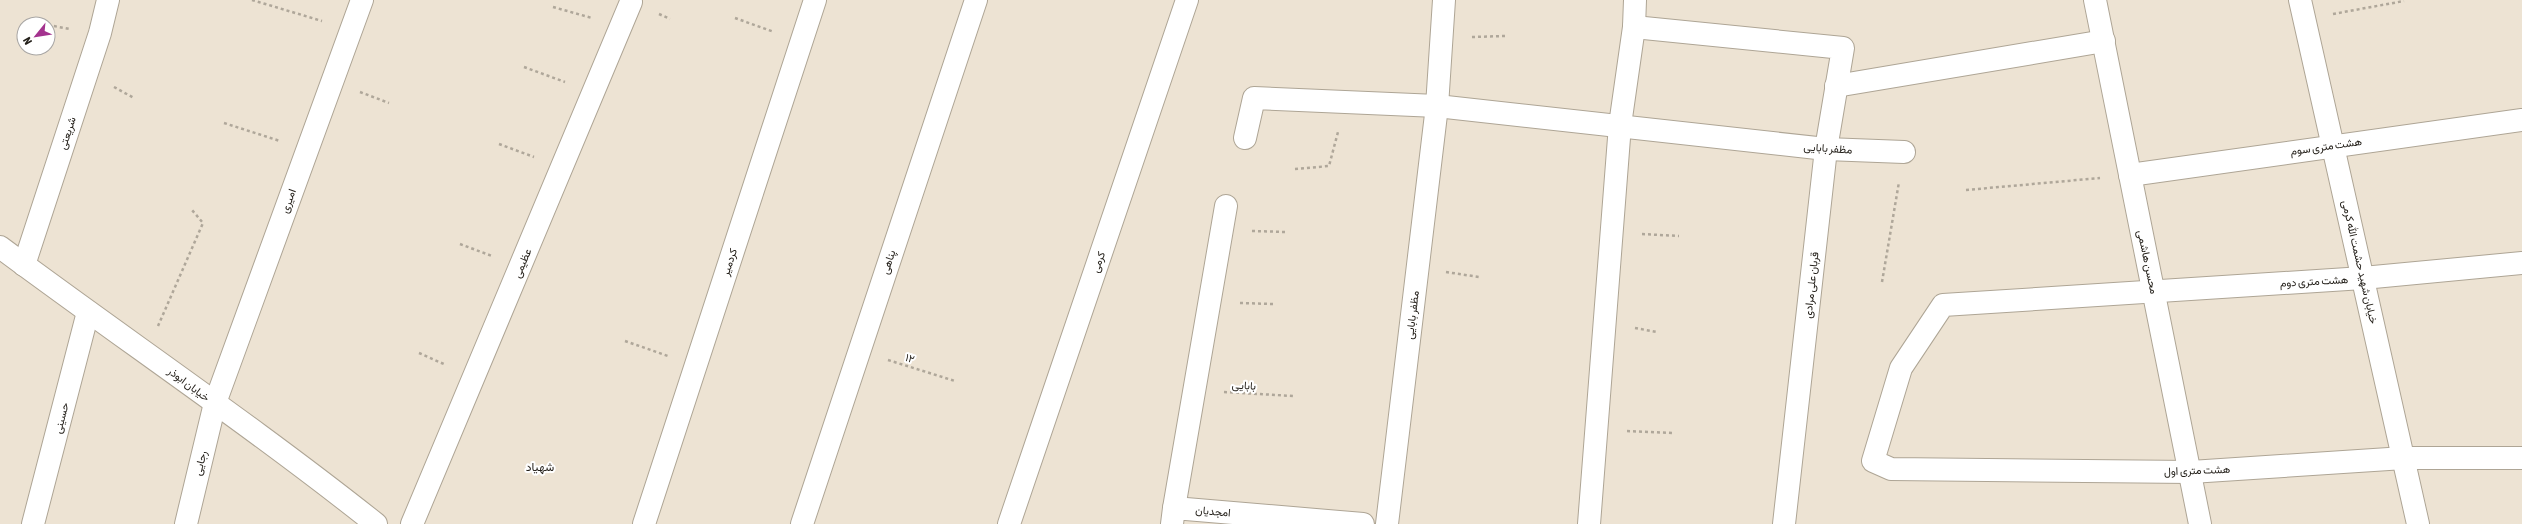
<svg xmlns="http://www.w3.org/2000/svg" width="2522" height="524" font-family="'Asap Condensed',Vazirmatn,sans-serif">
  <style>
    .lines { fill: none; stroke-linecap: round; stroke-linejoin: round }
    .minor-casing { stroke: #aea595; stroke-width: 24 }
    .tertiary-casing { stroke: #aea595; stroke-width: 24 }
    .path { stroke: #afa79a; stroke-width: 2.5; stroke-dasharray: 3 3; stroke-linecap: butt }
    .minor { stroke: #fff; stroke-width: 22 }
    .tertiary { stroke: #fff; stroke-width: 22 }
    .labels { text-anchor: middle; stroke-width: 4; stroke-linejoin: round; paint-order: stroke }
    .street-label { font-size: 11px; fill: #25211b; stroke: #fff }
    .neighbourhood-label { font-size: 12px; fill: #25211b; stroke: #fff }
  </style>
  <rect width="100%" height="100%" fill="#ede3d3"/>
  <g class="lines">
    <defs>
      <g id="minor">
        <path d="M2095,0L2200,524"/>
        <path d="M2300,0L2418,524"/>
        <path d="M1634,27L1843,48L1826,149L1784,524"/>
        <path d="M1836,86L2104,41"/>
        <path d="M1245,138L1254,98L1437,106L1826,149L1904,152"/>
        <path d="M2130,175L2522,120"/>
        <path d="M2522,263L2363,278L1943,305L1901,368L1873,461L1891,469L2191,472L2404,458H2522"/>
        <path d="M24,265L100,33L108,0"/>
        <path d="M1174,508L1226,206"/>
        <path d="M33,524L88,312"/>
        <path d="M186,524L215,403L362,0"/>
        <path d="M412,524L631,2"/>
        <path d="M644,524L815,0"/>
        <path d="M802,524L976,0"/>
        <path d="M1009,524L1187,0"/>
        <path d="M1172,524L1174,508L1363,524"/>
        <path d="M1387,524L1437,106L1444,0"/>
        <path d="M1589,524L1620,125L1634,27L1635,0"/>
      </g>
      <path id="tertiary" d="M0,247C125,340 254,427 376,524"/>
    </defs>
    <!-- minor casing -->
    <use href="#minor" class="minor-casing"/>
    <!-- tertiary casing -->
    <use href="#tertiary" class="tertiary-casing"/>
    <!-- path -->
    <g class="path">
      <path d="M252,0L322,21"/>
      <path d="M553,7L592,18"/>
      <path d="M659,14L670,19"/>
      <path d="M2333,14L2404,1"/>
      <path d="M735,18L774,32"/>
      <path d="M48,25L70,29"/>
      <path d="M1472,37L1505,36"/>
      <path d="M524,67L565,82"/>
      <path d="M114,87L134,98"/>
      <path d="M360,92L389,103"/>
      <path d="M224,123L280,141"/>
      <path d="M499,144L534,157"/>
      <path d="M1295,169L1329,166L1338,132"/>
      <path d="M1966,190L2100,178"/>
      <path d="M1252,231L1286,232"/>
      <path d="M1642,234L1679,236"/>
      <path d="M460,244L492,256"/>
      <path d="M1446,272L1479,277"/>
      <path d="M1882,282L1899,182"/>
      <path d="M1240,303L1273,304"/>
      <path d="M158,326L203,223L192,210"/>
      <path d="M1635,328L1657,332"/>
      <path d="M625,341L668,356"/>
      <path d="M419,353L446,365"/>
      <path d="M888,360L955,381"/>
      <path d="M1224,392L1293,396"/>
      <path d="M1627,431L1672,433"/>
    </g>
    <!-- minor -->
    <use href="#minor" class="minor"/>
    <!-- tertiary -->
    <use href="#tertiary" class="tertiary"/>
  </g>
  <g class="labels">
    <!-- street labels -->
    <g class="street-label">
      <text transform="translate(67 133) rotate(-72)" y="4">شریعتی</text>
      <text transform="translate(2326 146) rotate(-8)" y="4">هشت متری سوم</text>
      <text transform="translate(1828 148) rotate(4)" y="4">مظفر بابایی</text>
      <text transform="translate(288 201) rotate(-70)" y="4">امیری</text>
      <text transform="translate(729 262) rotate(-72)" y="4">کردمیر</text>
      <text transform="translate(888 262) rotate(-72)" y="4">پناهی</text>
      <text transform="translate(1098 262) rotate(-71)" y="4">کرمی</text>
      <text transform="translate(2148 262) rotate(78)" y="4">محسن هاشمی</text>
      <text transform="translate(2360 262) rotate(77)" y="4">خیابان شهید حشمت الله کرمی</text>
      <text transform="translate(522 263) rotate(-67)" y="4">عظیمی</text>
      <text transform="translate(2314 281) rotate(-3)" y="4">هشت متری دوم</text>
      <text transform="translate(1811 285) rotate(-84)" y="4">قربان علی مرادی</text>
      <text transform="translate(1412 315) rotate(-83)" y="4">مظفر بابایی</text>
      <text transform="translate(910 358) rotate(18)" y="4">۱۲</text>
      <text transform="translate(189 384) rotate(37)" y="4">خیابان ابوذر</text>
      <text transform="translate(1244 385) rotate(4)" y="4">بابایی</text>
      <text transform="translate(61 418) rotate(-76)" y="4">حسینی</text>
      <text transform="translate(200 463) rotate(-76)" y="4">رجایی</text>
      <text transform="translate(2197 470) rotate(-2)" y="4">هشت متری اول</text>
      <text transform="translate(1213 511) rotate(5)" y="4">امجدیان</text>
    </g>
    <!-- neighbourhood labels -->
    <g class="neighbourhood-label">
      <text x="540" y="471">شهیاد</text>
    </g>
  </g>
  <!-- north arrow -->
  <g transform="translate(36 36) rotate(240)"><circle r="19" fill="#ffffff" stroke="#a8a6a4"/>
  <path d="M0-3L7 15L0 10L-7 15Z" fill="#a4338f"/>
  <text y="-6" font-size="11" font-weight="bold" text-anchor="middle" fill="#25211b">N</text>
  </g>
</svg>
